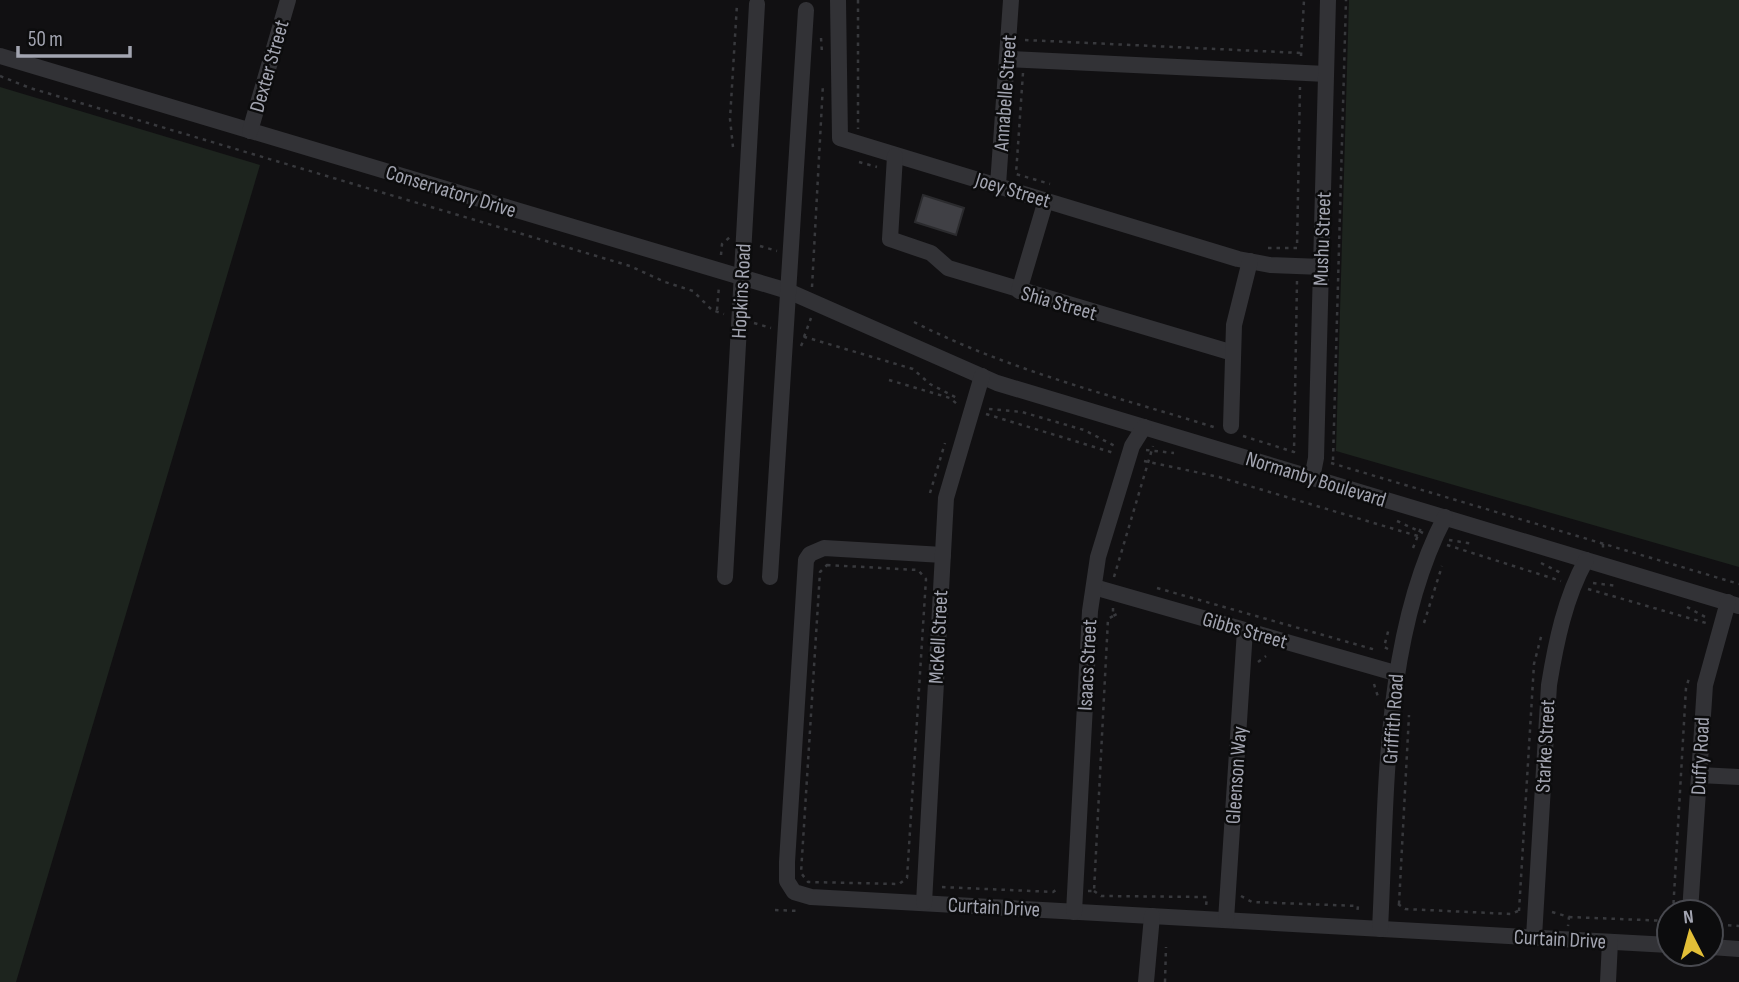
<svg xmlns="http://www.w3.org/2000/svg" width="1739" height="982" font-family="'Sofia Sans Condensed',sans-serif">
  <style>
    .green { fill: #1d241e }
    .building { fill: #404045; stroke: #2b2b2e; stroke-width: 2 }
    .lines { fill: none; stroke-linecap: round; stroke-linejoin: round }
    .path { stroke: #38393d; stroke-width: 2.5; stroke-dasharray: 3.5 5; stroke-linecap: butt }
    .minor { stroke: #323236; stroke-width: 16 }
    .labels { text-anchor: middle; stroke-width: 5; stroke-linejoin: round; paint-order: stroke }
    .street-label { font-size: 21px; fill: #a3a5b1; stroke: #0c0c0d }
  </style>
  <rect width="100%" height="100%" fill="#111012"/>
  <!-- green -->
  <g class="green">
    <path d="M1349,0H1739V567L1336,451Z"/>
    <path d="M0,87L260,165L16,982H0Z"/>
  </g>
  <!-- building -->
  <path class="building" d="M923,195L964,208L956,235L915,222Z"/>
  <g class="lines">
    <!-- path -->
    <g class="path">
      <path d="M858,0V129"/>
      <path d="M821,38L822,53"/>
      <path d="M1025,40L1301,53"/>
      <path d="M1301,56L1304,0"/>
      <path d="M1023,73L1016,174L1050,184"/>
      <path d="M0,76L30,88L630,266L665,282L693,291L712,310L724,314"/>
      <path d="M733,147L730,119L737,4"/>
      <path d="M859,162L877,167"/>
      <path d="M760,246L777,251"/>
      <path d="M1268,248H1297L1300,87"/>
      <path d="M721,255L722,244L730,237"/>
      <path d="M812,287L823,84"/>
      <path d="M717,310L719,286"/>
      <path d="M914,322C1010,371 1114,396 1217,428"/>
      <path d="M754,323L771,328"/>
      <path d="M804,337L811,318"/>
      <path d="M801,346L805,337L913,369L930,384L959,399"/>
      <path d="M889,380L950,398L957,404"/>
      <path d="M989,409L1022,412L1084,430L1115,446"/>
      <path d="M986,414L1114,453"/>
      <path d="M1243,436L1294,452L1297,281"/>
      <path d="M1146,450L1174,453"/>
      <path d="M1333,460L1346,0"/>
      <path d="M1144,461L1219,477L1421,537"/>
      <path d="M1331,463L1739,584"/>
      <path d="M930,493L945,443"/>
      <path d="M1397,521L1423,533"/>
      <path d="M1449,540L1474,544"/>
      <path d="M1603,544V551"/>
      <path d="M1447,545L1561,581"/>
      <path d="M1413,548L1422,525"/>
      <path d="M1541,563L1563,574"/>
      <path d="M827,565L918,570L926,579L907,878L899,884L808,882L801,873L820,572Z"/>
      <path d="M1114,577L1153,446"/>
      <path d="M1593,583L1617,586"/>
      <path d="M1157,588L1376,650"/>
      <path d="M1588,589L1706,623"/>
      <path d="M1687,607L1709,619"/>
      <path d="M1113,608V616L1121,612"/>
      <path d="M1424,623L1442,566"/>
      <path d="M1388,649L1384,647L1389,628"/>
      <path d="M1258,662L1266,656"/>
      <path d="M1374,684L1378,697"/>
      <path d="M942,887L1053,892L1059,888"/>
      <path d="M1088,891H1094L1108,619L1113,616"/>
      <path d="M1094,891L1101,896L1207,897L1206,906"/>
      <path d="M1241,896L1252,902L1358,906L1357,914"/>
      <path d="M1398,904L1405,909L1511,914L1518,911"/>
      <path d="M1399,904L1409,715"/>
      <path d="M775,910L800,911"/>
      <path d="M1519,911L1534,664L1542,633"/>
      <path d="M1552,912L1569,917L1568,926"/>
      <path d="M1673,912L1686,688L1690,675"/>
      <path d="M1569,917L1669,921"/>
      <path d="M1711,924L1739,926"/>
      <path d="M1679,955L1701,957"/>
      <path d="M1165,982L1166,947"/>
    </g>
    <!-- minor -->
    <g class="minor">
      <path d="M838,0L840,138L1238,259L1270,265L1322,267"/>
      <path d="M0,56L788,291L997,383L1739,606"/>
      <path d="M1008,59L1326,74"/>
      <path d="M250,131L288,0"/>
      <path d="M895,156L890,239L931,253L948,268L1233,353"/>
      <path d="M998,185L1011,0"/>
      <path d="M1019,291L1046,200"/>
      <path d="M1231,426L1234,325L1250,261"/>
      <path d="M1312,478L1316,458L1328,0"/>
      <path d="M943,555L824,548L810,554L806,560L787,862V881L794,892L811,897L1669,945"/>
      <path d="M725,577L757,4"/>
      <path d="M770,577L806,10"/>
      <path d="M1094,587L1395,673"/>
      <path d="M1699,775L1739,777"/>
      <path d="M924,903L946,498L982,376"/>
      <path d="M1074,912L1090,611L1098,557L1132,446L1144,427"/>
      <path d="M1690,912L1705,685L1728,602"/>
      <path d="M1226,920L1245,630"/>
      <path d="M1380,929C1387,796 1382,637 1445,517"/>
      <path d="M1534,937L1549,685C1556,642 1565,598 1586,560"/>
      <path d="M1711,947L1739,949"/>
      <path d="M1146,982L1152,916"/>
      <path d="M1608,982L1610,942"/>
    </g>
  </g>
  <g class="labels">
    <!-- street labels -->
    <g class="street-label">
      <text transform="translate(269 66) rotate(-74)" y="7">Dexter Street</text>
      <text transform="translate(1005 93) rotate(-86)" y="7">Annabelle Street</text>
      <text transform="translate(1013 190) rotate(17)" y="7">Joey Street</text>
      <text transform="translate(451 191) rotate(17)" y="7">Conservatory Drive</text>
      <text transform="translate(1322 239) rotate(-88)" y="7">Mushu Street</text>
      <text transform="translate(741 291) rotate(-87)" y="7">Hopkins Road</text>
      <text transform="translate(1059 303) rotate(16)" y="7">Shia Street</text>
      <text transform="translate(1316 479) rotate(17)" y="7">Normanby Boulevard</text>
      <text transform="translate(1245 630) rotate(16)" y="7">Gibbs Street</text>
      <text transform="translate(938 637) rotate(-87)" y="7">McKell Street</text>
      <text transform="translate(1087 665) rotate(-87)" y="7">Isaacs Street</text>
      <text transform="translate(1393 719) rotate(-86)" y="7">Griffith Road</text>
      <text transform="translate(1545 746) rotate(-87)" y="7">Starke Street</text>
      <text transform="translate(1700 756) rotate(-87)" y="7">Duffy Road</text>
      <text transform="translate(1236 775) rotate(-86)" y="7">Gleenson Way</text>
      <text transform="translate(994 907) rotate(3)" y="7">Curtain Drive</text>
      <text transform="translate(1560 939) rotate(3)" y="7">Curtain Drive</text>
    </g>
  </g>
  <!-- north arrow -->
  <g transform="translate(1690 933) rotate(354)"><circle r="33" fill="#0c0c0d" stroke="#48494f" stroke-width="2"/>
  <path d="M0-5L12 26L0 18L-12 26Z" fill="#e3bf37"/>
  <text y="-10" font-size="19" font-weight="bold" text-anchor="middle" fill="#a3a5b1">N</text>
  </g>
  <!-- scale -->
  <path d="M18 46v10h112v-10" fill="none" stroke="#a3a5b1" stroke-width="3.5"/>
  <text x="28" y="46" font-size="21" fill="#a3a5b1" stroke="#0c0c0d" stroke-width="5" paint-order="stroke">50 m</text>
</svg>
